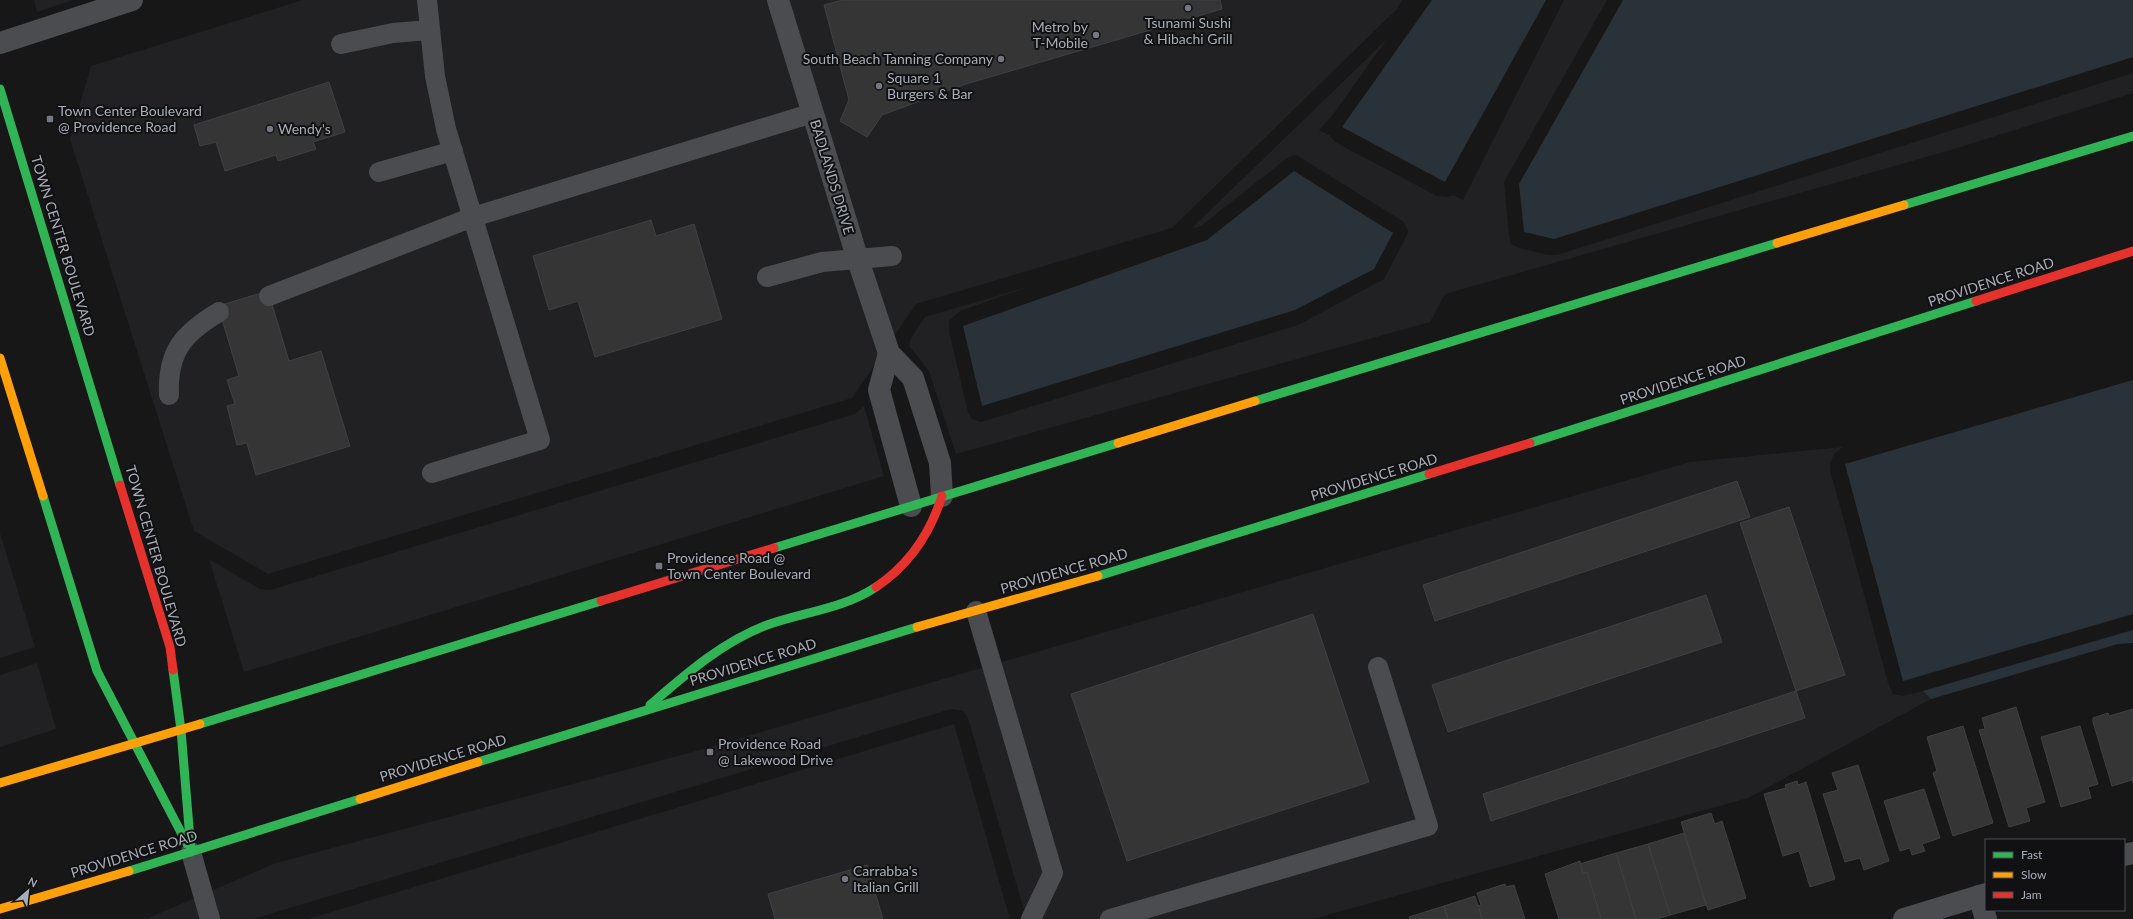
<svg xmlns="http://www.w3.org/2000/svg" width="2133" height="919" font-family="Lato,sans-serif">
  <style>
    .built { fill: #212123 }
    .water { fill: #2a3239 }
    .building { fill: #353536; stroke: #3f4043 }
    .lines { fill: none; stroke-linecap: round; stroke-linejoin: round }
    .lane { stroke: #4b4c50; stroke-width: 20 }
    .street { stroke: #4b4c50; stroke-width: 22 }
    .fast { stroke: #30b455; stroke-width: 9 }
    .slow { stroke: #ff9f0a; stroke-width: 9 }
    .jam { stroke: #e5322d; stroke-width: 9 }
    .poi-dot { fill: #757880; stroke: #111113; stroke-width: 1.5 }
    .labels { text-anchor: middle; stroke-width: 4; stroke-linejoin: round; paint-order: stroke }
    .poi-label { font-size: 14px; fill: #a8adb8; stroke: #111113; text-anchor: start }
    .street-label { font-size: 14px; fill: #a8adb8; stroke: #111113 }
  </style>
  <rect width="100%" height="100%" fill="#171717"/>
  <!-- built -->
  <g class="built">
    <path d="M34,0H73L37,12Z"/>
    <path d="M303,0H1402L1397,9L1172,228L916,304L852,398L268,574L194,531L70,139L91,66Z"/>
    <path d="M1564,0H1607L1504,182L1509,235L1511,244L1519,248L1549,255H1557L2133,73V93L1954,149L1445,294L1430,322L956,454L929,371L909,346L911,338L925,317L1031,286L960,311L949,321V332L968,412L972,419L981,422L1298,325L1384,279L1407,235L1408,231L1404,222L1298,156L1294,155L1286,159L1201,226L1191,229L1387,39L1332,116L1319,130L1329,135L1335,142L1437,196L1447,197L1453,195L1463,200Z"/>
    <path d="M864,406L884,476L244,672L209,559L260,589L270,590L855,414Z"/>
    <path d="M1843,447L1834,454L1830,464V470L1889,686L1893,694L1902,696L1923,691L1931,699L1748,798L1313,919H1023L1024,910L968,718L963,711L951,709L253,919H146L276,863L689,753L1690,462Z"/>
    <path d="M0,533L35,647L0,658Z"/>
    <path d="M37,663L56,729L0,747V675Z"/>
    <path d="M954,724L1009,916L1008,919H308Z"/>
  </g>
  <!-- water -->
  <g class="water">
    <path d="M1432,0H1546L1445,182L1342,127Z"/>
    <path d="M1623,0H2133V57L1554,239L1524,232L1519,184Z"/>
    <path d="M1294,171L1393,233L1374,269L1295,310L982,406L963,326L1207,240Z"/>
    <path d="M2133,380V614L1903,681L1845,464Z"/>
    <path d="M2133,630V643L2118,644L1931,699L1923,691Z"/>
  </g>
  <!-- building -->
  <g class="building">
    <path d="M842,0H1220L1222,9L966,84L882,115L867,137L840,121L849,100L824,5Z"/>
    <path d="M329,82L345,132L313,142L316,149L278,161L276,155L225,171L216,142L200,146L194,125Z"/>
    <path d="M651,220L656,236L694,224L722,319L595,357L578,301L549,310L533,256Z"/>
    <path d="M268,291L289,361L321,351L350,446L256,475L247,443L237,445L227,406L235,404L227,380L239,376L218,306Z"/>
    <path d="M1737,481L1750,517L1435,621L1423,585Z"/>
    <path d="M1789,507L1845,675L1796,691L1740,523Z"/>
    <path d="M1706,595L1722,642L1448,732L1432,685Z"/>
    <path d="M1313,614L1369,782L1127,861L1071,694Z"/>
    <path d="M1796,691L1805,718L1491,821L1483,794Z"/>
    <path d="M2016,707L2045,802L2026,808L2030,821L2009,827L1979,730L1985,729L1982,718Z"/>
    <path d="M2133,709V783L2132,780L2112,786L2093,722V718L2108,713L2109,716Z"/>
    <path d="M1963,726L1993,823L1953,836L1933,773L1937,771L1927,737Z"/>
    <path d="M2080,726L2098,784L2088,787L2091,798L2061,807L2041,737Z"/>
    <path d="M1858,765L1889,861L1864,870L1860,858L1845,862L1823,794L1838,790L1832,773Z"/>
    <path d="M1797,781L1798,785L1806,782L1835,879L1810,887L1799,851L1783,856L1764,794L1786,788L1785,785Z"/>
    <path d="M1924,789L1940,838L1922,844L1925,851L1912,855L1910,848L1900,851L1884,801Z"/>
    <path d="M1711,813L1715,824L1722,821L1746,898L1708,910L1681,822Z"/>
    <path d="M1684,833L1706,905L1670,915L1648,844Z"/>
    <path d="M1648,844L1670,915L1658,919H1636L1616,853Z"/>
    <path d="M1616,853L1636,919H1601L1587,872L1583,874L1580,864Z"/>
    <path d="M1580,861L1583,874L1587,872L1601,919H1559L1545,874Z"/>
    <path d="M867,865L883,919H775L768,894Z"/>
    <path d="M1505,884L1506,887L1514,885L1525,919H1482L1478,906L1481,905L1477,893Z"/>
    <path d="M1475,896L1482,919H1448L1444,906Z"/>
    <path d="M1444,906L1448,919H1410L1409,917Z"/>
  </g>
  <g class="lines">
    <!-- lane -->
    <g class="lane">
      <path d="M427,0L435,76L446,129L540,440L432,473"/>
      <path d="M341,44L393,33L429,30"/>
      <path d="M379,172L453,151"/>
      <path d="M767,277L822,262L892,256"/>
      <path d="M269,296L473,217L813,113"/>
      <path d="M169,395C167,351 184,333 219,312"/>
      <path d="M976,611L1053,873L1031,919"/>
      <path d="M191,852L210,919"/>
      <path d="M1110,919L1428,826L1378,667"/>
    </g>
    <!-- street -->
    <g class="street">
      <path d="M778,0L858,260L889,353L913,378L940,463L942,496"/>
      <path d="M0,43L132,0"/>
      <path d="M889,353L879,390L911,506"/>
      <path d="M2124,855L2133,853"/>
      <path d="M1979,896L1986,919"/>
      <path d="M1904,919L1986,894"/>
    </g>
    <!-- fast -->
    <g class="fast">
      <path d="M0,89L120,485"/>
      <path d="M1904,205L2133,136"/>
      <path d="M1255,401L1777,243"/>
      <path d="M1530,443L1976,301"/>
      <path d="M43,496L97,671L187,844"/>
      <path d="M774,548L1118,443"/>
      <path d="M1098,576L1429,474"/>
      <path d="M173,670L181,730L191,852"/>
      <path d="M650,705C686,674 722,642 767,625C803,612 843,609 876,587"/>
      <path d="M200,724L601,601"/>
      <path d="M478,762L917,627"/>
      <path d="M129,871L360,799"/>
    </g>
    <!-- slow -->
    <g class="slow">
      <path d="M1777,243L1904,205"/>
      <path d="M0,358L43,496"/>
      <path d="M1118,443L1255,401"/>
      <path d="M917,627L1098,576"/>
      <path d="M0,783L200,724"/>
      <path d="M360,799L478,762"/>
      <path d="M0,909L129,871"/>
    </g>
    <!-- jam -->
    <g class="jam">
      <path d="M1976,301L2133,251"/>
      <path d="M1429,474L1530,443"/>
      <path d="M120,485L170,647L173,670"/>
      <path d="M876,587C909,565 930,534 942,496"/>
      <path d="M601,601L774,548"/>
    </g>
  </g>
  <!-- markers -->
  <g class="poi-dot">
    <circle cx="1188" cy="8" r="4"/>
    <circle cx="1096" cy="35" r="4"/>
    <circle cx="1001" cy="59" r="4"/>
    <circle cx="879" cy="86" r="4"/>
    <rect x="46" y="115" width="8" height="8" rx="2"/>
    <circle cx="270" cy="129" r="4"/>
    <rect x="655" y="562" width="8" height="8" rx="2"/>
    <rect x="706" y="748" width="8" height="8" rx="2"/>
    <circle cx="845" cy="879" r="4"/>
  </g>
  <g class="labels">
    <!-- poi labels -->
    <g class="poi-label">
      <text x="1188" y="28" text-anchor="middle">Tsunami Sushi<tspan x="1188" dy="16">&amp; Hibachi Grill</tspan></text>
      <text x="1088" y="32" text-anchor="end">Metro by<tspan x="1088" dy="16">T-Mobile</tspan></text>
      <text x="993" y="64" text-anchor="end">South Beach Tanning Company</text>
      <text x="887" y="83">Square 1<tspan x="887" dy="16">Burgers &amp; Bar</tspan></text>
      <text x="58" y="116">Town Center Boulevard<tspan x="58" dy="16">@ Providence Road</tspan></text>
      <text x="278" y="134">Wendy's</text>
      <text x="667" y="563">Providence Road @<tspan x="667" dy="16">Town Center Boulevard</tspan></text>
      <text x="718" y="749">Providence Road<tspan x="718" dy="16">@ Lakewood Drive</tspan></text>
      <text x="853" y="876">Carrabba's<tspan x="853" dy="16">Italian Grill</tspan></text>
    </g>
    <!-- street labels -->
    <g class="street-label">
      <text transform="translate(832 177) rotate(73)" y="5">BADLANDS DRIVE</text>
      <text transform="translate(63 246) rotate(73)" y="5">TOWN CENTER BOULEVARD</text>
      <text transform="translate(1991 282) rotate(-18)" y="5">PROVIDENCE ROAD</text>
      <text transform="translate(1683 380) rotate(-18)" y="5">PROVIDENCE ROAD</text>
      <text transform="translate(1374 477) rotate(-17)" y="5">PROVIDENCE ROAD</text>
      <text transform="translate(156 556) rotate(74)" y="5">TOWN CENTER BOULEVARD</text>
      <text transform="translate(1064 571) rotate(-16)" y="5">PROVIDENCE ROAD</text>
      <text transform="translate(753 662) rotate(-17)" y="5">PROVIDENCE ROAD</text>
      <text transform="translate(443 758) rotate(-17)" y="5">PROVIDENCE ROAD</text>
      <text transform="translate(134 854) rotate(-17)" y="5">PROVIDENCE ROAD</text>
    </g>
  </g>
  <!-- legend -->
  <rect x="1985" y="839" width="140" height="72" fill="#111113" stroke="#4d4f55"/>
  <rect x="1993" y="852" width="20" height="6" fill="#30b455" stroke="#4d4f55"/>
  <text x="2021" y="859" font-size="12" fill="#a8adb8">Fast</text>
  <rect x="1993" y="872" width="20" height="6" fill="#ff9f0a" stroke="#4d4f55"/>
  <text x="2021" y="879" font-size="12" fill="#a8adb8">Slow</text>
  <rect x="1993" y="892" width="20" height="6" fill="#e5322d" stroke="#4d4f55"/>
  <text x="2021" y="899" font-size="12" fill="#a8adb8">Jam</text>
  <!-- north arrow -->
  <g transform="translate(28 891) rotate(28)" stroke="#111113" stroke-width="3" paint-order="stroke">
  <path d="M0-3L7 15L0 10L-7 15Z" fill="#a8adb8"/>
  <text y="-6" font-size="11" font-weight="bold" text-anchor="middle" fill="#a8adb8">N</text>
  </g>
</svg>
